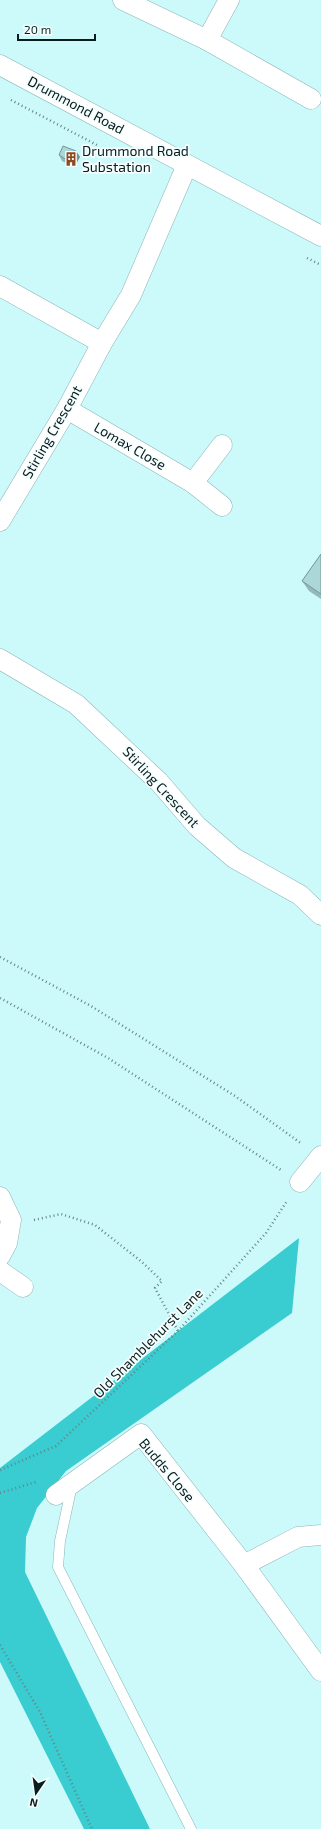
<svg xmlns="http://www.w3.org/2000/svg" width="321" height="1829" font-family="'Exo 2',sans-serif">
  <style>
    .forest { fill: #39ccd1 }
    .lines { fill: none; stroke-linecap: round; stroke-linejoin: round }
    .lane-casing { stroke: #8ab5b7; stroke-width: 11 }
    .street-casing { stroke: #8ab5b7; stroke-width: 21 }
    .path { stroke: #678586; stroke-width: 2.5; stroke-dasharray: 1 3; stroke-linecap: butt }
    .lane { stroke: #fff; stroke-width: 10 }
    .street { stroke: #fff; stroke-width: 20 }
    .wall { fill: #93b9ba }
    .shaded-wall { fill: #789697 }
    .building { fill: #abd7d8; stroke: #789697 }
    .labels { text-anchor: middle; stroke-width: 3.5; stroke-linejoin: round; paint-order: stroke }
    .street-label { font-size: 14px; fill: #0b1c1d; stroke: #f5fefe }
    .poi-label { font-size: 14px; fill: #0b1c1d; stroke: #f5fefe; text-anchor: start }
  </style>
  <rect width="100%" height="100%" fill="#ccf9fa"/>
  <!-- forest -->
  <path class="forest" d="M299,1238L292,1313L66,1471L37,1508L26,1537L25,1572L150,1829H84L0,1662V1468Z"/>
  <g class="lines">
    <defs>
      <path id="lane" d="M72,1485L60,1541L58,1567L191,1829"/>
      <g id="street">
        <path d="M123,0L207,40L311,99"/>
        <path d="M207,40L229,0"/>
        <path d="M0,65L321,236"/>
        <path d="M0,286L102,343"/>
        <path d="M67,409L193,483L222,506"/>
        <path d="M193,483L222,445"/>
        <path d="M0,521L67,409L102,343L131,295L187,165"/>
        <path d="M0,659L76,704L159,782L197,826L234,858L300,895L321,915"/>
        <path d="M300,1182L321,1156"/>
        <path d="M0,1197L11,1220L7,1243L0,1256"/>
        <path d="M0,1271L23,1287"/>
        <path d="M56,1495L141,1434L244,1565"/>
        <path d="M321,1535L298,1537L244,1565L321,1671"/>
      </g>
    </defs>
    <!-- lane casing -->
    <use href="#lane" class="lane-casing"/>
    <!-- street casing -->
    <use href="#street" class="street-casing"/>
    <!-- path -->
    <g class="path">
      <path d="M11,100L97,145"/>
      <path d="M307,258L321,265"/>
      <path d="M0,957L91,1006L235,1096L302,1144"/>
      <path d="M0,998L108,1058L281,1170"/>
      <path d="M34,1220L61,1214L95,1225L142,1262L162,1281L155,1288L178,1331"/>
      <path d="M0,1470L56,1446L178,1331L266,1233L287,1201"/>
      <path d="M0,1493L36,1482"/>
      <path d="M0,1645L40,1712L92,1829"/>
    </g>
    <!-- lane -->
    <use href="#lane" class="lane"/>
    <!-- street -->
    <use href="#street" class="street"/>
  </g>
  <!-- wall -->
  <g class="wall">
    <path d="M76,151L80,157L74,167L62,161L59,155Z"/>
    <path d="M321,554V599L309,591L302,581Z"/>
  </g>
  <!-- shaded-wall -->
  <path class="shaded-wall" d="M76,151L80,157L74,167L70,162Z"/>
  <!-- building -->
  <g class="building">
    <path d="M63,146L76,151L70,162L59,155Z"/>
    <path d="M321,554V594L302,581Z"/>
  </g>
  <!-- icons -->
  <defs>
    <symbol id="building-bare" viewBox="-9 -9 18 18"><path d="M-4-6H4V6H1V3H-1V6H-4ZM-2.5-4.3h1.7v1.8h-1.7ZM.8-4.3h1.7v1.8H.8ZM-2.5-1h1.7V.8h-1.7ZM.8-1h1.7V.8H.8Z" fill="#8e4920" stroke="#f5fefe" stroke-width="2.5" paint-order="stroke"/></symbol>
  </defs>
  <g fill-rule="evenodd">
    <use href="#building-bare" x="61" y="149" width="20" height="20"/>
  </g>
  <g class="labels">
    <!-- street labels -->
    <g class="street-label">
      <text transform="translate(76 105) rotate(28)" y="5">Drummond Road</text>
      <text transform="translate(52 432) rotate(-60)" y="5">Stirling Crescent</text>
      <text transform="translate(130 446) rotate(30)" y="5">Lomax Close</text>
      <text transform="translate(161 787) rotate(47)" y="5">Stirling Crescent</text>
      <text transform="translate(148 1343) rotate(-45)" y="5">Old Shamblehurst Lane</text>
      <text transform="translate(167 1470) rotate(50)" y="5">Budds Close</text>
    </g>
    <!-- poi labels -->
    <g class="poi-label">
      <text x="82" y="156">Drummond Road<tspan x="82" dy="16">Substation</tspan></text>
    </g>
  </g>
  <!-- north arrow -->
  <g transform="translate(36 1793) rotate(193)" stroke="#f5fefe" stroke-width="3" paint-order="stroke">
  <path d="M0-3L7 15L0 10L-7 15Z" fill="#0b1c1d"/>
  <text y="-6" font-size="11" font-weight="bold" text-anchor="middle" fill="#0b1c1d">N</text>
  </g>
  <!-- scale -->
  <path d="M18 34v6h77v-6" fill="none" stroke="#0b1c1d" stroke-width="2"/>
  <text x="24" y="34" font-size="12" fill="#0b1c1d" stroke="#f5fefe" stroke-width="3" paint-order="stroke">20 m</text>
</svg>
